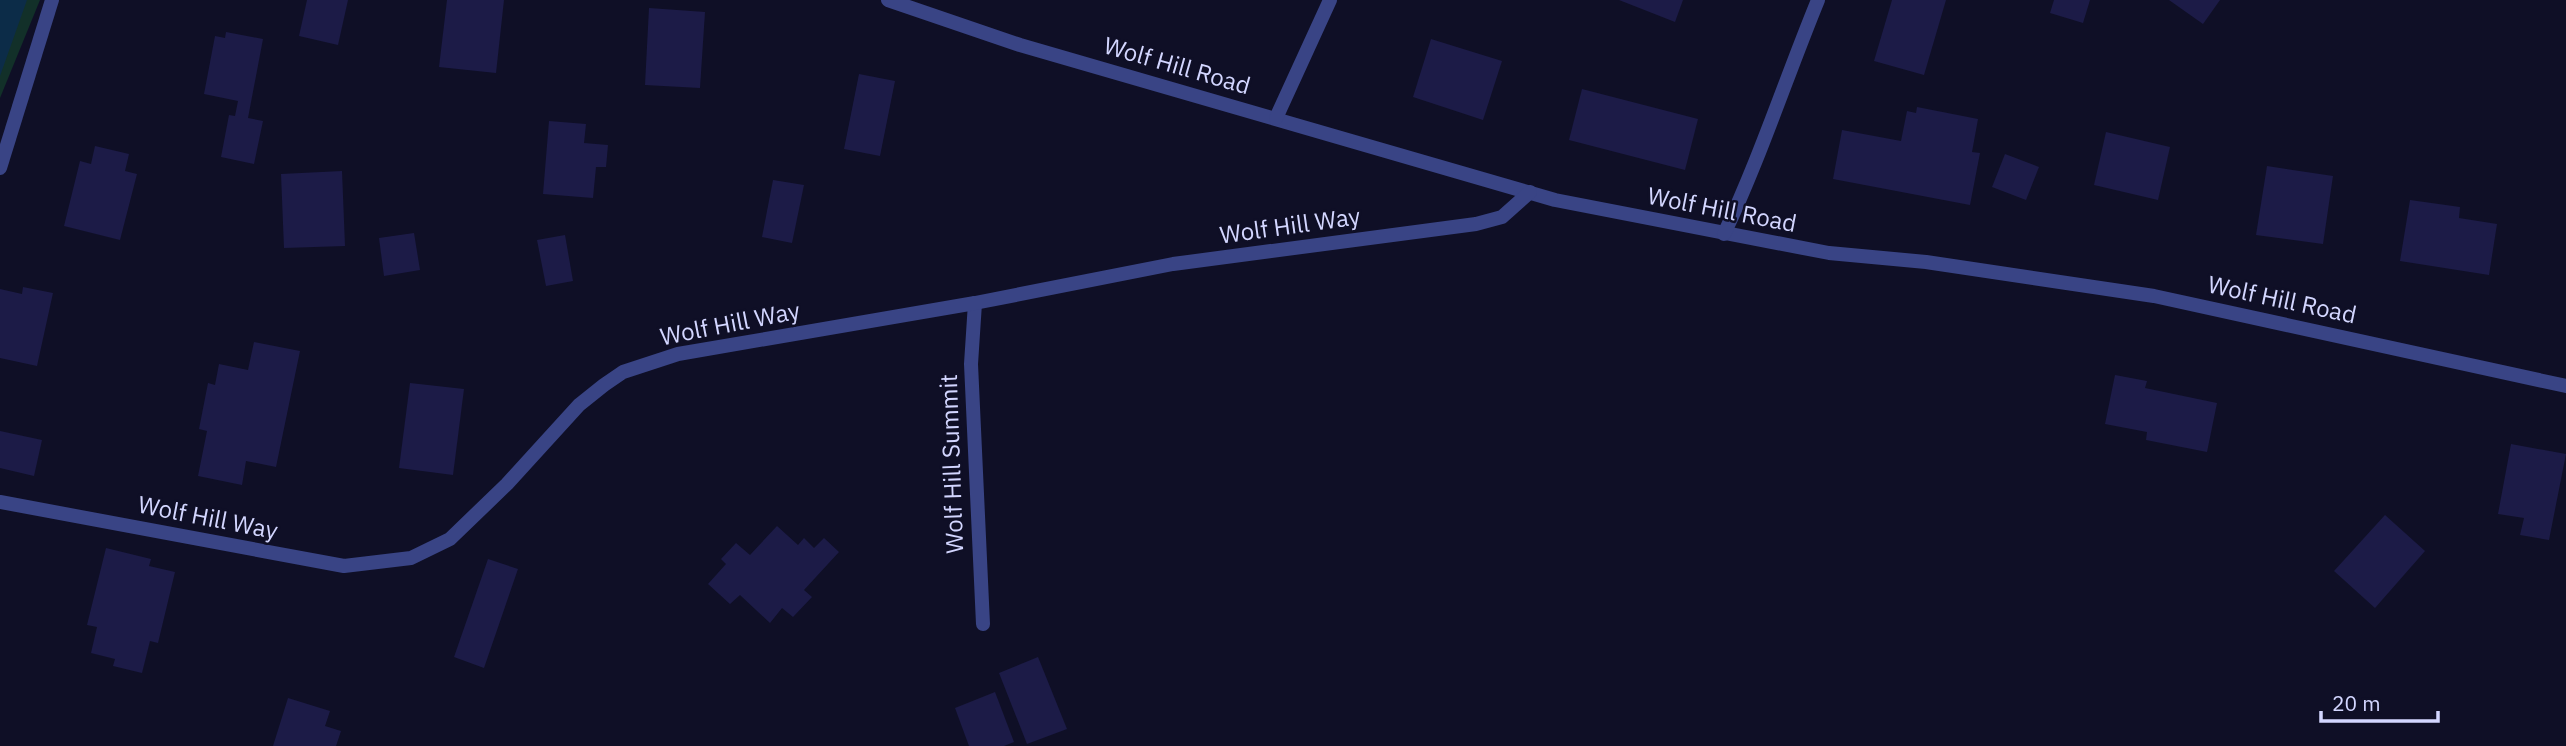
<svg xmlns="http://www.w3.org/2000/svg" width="2566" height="746" font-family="'IBM Plex Sans',sans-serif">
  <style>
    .green { fill: #123029 }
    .water { fill: #0c2c48 }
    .building { fill: #1c1b47 }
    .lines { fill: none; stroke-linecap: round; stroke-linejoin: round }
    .service { stroke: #394485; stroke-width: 14 }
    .minor { stroke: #394485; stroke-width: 14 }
    .labels { text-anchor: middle; stroke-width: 5; stroke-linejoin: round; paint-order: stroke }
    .street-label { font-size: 24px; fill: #d3d6ff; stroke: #0f0f26 }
  </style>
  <rect width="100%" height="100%" fill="#0f0f26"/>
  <!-- green -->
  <path class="green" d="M0,0H40L0,98Z"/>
  <!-- water -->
  <path class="water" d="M0,0H27L0,76Z"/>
  <!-- building -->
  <g class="building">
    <path d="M307,0H348L338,45L299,36Z"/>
    <path d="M447,0H504L496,73L439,67Z"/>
    <path d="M1619,0H1683L1675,22Z"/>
    <path d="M1892,0H1946L1924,75L1874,61Z"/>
    <path d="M2054,0H2090L2083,23L2050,13Z"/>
    <path d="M2169,0H2220L2203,24Z"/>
    <path d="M649,8L705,12L700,88L645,85Z"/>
    <path d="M226,32L263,39L248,118L263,121L254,164L221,157L229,115L235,116L238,101L204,94L215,36L225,38Z"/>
    <path d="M1431,39L1502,61L1483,120L1413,97Z"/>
    <path d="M859,74L895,81L880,156L844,149Z"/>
    <path d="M1582,89L1698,119L1685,170L1569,140Z"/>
    <path d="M1917,107L1978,119L1972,152L1980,153L1970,205L1833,179L1842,130L1901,141L1907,111L1916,113Z"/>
    <path d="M549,121L586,124L584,143L608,145L606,167H596L593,198L543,194Z"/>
    <path d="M2106,132L2170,147L2158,200L2094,185Z"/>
    <path d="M95,146L129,154L125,171L137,174L120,240L64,226L80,161L91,164Z"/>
    <path d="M2005,154L2039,167L2026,200L1992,187Z"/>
    <path d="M2267,166L2333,176L2323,244L2256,235Z"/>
    <path d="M342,171L345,246L284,248L281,174Z"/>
    <path d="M773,180L804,185L792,243L762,237Z"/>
    <path d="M2410,200L2460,207L2459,218L2497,224L2489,275L2400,261Z"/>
    <path d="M414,233L420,270L384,276L379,238Z"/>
    <path d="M565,235L573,281L546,286L537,240Z"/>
    <path d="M23,287L53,293L37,366L0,358V289L22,294Z"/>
    <path d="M254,342L300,351L276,467L246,461L242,485L198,476L207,431L199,429L208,383L215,385L219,364L248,370Z"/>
    <path d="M2115,375L2147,381L2145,388L2217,403L2207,452L2146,440L2147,432L2105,424Z"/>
    <path d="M410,383L464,389L453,475L399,468Z"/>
    <path d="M0,431L42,440L34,476L0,468Z"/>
    <path d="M2511,444L2566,454L2549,540L2520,535L2524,518L2498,514Z"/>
    <path d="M2385,515L2425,551L2375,608L2334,571Z"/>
    <path d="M777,526L798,545L804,538L814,548L824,538L839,552L804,590L812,597L793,617L782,608L770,623L740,595L730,604L708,584L726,564L721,559L736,543L750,555Z"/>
    <path d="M106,548L151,559L149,566L175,572L158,643L150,641L142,673L113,666L115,659L91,653L97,627L87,625Z"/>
    <path d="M488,559L518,569L484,668L454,657Z"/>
    <path d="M1038,657L1067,729L1027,744L999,673Z"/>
    <path d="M995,692L1014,742L1004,746H969L955,708Z"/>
    <path d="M288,698L330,711L325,726L341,731L336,746H273Z"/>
  </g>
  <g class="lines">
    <!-- service -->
    <path class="service" d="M0,168L52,0"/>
    <!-- minor -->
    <g class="minor">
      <path d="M888,0L1020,45L1555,200L1829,253L1926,262L2154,296L2566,386"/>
      <path d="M1276,118L1330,0"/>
      <path d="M1724,234C1760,158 1786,78 1818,0"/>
      <path d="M975,303L971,364L983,624"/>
      <path d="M0,502L344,566L411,558L450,539L507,484L579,405L604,385L623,372L678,354L975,303L1173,264L1476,224L1502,217L1530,192"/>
    </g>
  </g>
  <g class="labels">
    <!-- street labels -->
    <g class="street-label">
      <text transform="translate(1177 66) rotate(16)" y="8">Wolf Hill Road</text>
      <text transform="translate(1722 210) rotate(11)" y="8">Wolf Hill Road</text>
      <text transform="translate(1290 226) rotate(-8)" y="8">Wolf Hill Way</text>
      <text transform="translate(2282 300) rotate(12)" y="8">Wolf Hill Road</text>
      <text transform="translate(730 324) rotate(-11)" y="8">Wolf Hill Way</text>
      <text transform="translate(952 464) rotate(-92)" y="8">Wolf Hill Summit</text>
      <text transform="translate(208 518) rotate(11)" y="8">Wolf Hill Way</text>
    </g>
  </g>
  <!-- scale -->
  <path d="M2321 711v10h117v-10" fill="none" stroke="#d3d6ff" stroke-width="3.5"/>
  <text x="2332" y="711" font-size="21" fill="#d3d6ff" stroke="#0f0f26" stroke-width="5" paint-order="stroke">20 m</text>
</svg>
